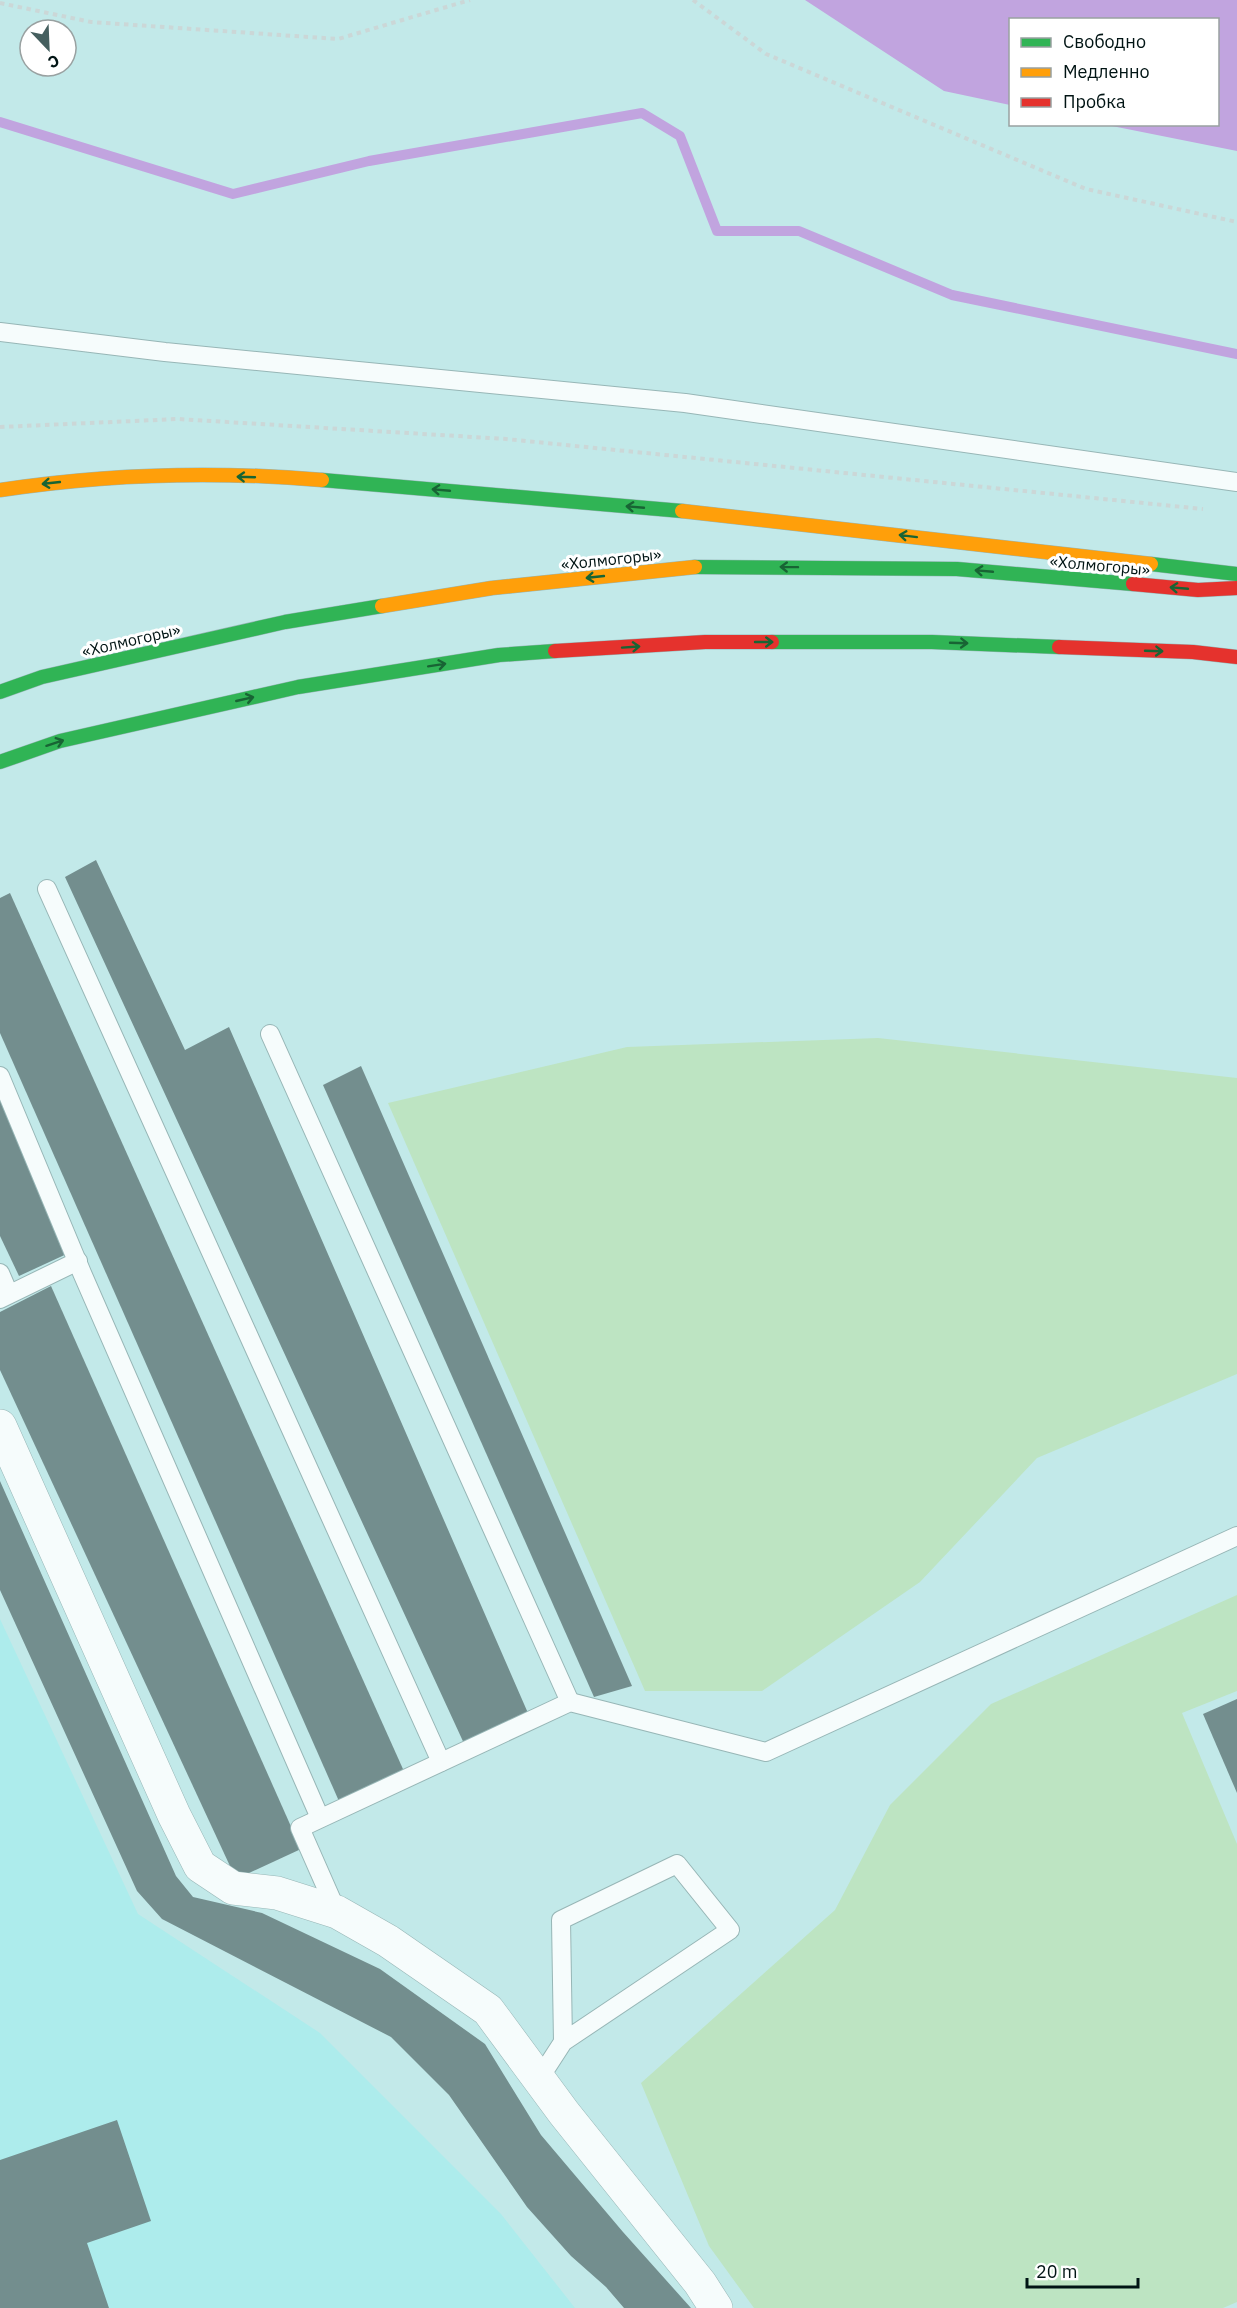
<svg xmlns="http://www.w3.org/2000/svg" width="1237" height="2308" font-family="'IBM Plex Sans',sans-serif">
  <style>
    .built { fill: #adecec }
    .green { fill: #bde4c2 }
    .water { fill: #c1a4df }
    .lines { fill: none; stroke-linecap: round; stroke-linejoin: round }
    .stream { stroke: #c1a4df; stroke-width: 10 }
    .building { fill: #738e8e }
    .lane-casing { stroke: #97b6b6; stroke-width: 20 }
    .street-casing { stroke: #97b6b6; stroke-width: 34 }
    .fast-casing { stroke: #97b6b6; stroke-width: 15 }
    .slow-casing { stroke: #97b6b6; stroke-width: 15 }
    .jam-casing { stroke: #97b6b6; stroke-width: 15 }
    .path { stroke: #cbd7d7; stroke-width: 4; stroke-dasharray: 4.5 4.5; stroke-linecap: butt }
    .lane { stroke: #f6fcfc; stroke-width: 18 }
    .street { stroke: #f6fcfc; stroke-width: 33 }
    .fast { stroke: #30b455; stroke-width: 14 }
    .slow { stroke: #ff9f0a; stroke-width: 14 }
    .jam { stroke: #e5322d; stroke-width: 14 }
    .oneway { stroke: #186434 }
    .labels { text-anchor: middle; stroke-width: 6; stroke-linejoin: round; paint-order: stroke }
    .street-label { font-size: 16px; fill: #011414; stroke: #fff }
  </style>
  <rect width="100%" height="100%" fill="#c2e9e9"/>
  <!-- built -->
  <path class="built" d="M0,1619L138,1914L320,2033L501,2214L575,2308H0Z"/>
  <!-- green -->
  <g class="green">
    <path d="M878,1038L1237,1078V1374L1037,1458L920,1582L762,1691H645L388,1103L627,1047Z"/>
    <path d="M1237,1595V1691L1182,1713L1237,1844V2302L1223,2308H754L709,2246L641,2083L835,1910L890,1805L991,1704Z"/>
  </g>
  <!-- water -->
  <path class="water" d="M805,0H1237V151L1107,125L1218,124V20H1010V105L944,91Z"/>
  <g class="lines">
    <!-- stream -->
    <path class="stream" d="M0,122L233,194L369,161L642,113L680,136L717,231H799L952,295L1237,354"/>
  </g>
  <!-- building -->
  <g class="building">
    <path d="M96,860L185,1050L229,1027L531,1720L467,1750L65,877Z"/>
    <path d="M10,893L407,1778L342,1808L0,1033V898Z"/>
    <path d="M361,1066L632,1686L594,1697L323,1085Z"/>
    <path d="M0,1097L71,1252L19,1276L0,1236Z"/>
    <path d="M51,1286L301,1849L236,1879L0,1370V1312Z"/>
    <path d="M0,1481L176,1876L193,1897L262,1913L380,1969L485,2044L541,2135L623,2232L691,2308H624L606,2287L571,2256L527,2207L449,2095L391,2037L162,1919L137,1891L0,1590Z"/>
    <path d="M1237,1699V1793L1203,1714Z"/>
    <path d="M117,2120L151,2221L87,2243L109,2308H0V2160Z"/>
  </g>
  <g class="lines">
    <defs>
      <g id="lane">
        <path d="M0,332L165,352L685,403L1237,482"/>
        <path d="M47,889L441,1762"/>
        <path d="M270,1034L570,1702"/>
        <path d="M0,1076L82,1273L320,1818"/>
        <path d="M0,1273L9,1294"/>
        <path d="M0,1299L78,1261"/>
        <path d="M337,1912L300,1828L570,1702L766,1752L1237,1536"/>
        <path d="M539,2079L563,2042L561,1920L677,1864L730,1930L563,2042"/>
      </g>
      <path id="street" d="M0,1426L174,1815L200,1866L233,1888L277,1893L337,1912L388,1941L488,2010L564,2113L700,2283L716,2308"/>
      <g id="fast">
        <path d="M322,480L682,511"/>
        <path d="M1151,564L1237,574"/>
        <path d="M695,567L957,569L1133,584"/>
        <path d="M772,642H932L1059,647"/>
        <path d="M0,692L42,677L285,622L382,606"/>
        <path d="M0,762L60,741L298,687L499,655L555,651"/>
      </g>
      <g id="slow">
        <path d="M0,490C106,474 216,471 322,480"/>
        <path d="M682,511L1151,564"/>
        <path d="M382,606L492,588L695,567"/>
      </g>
      <g id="jam">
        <path d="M1133,584L1198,590L1237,588"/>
        <path d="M1059,647L1193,652L1237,657"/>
        <path d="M555,651L705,642H772"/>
      </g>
    </defs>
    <!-- lane casing -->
    <use href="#lane" class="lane-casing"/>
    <!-- street casing -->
    <use href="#street" class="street-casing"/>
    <!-- fast casing -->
    <use href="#fast" class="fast-casing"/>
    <!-- slow casing -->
    <use href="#slow" class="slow-casing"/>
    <!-- jam casing -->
    <use href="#jam" class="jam-casing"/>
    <!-- path -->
    <g class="path">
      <path d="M693,0L766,54L1086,189L1237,222"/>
      <path d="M0,3L91,22L338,39L470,0"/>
      <path d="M0,427L178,419L506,439L1203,509"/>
    </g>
    <!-- lane -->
    <use href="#lane" class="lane"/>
    <!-- street -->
    <use href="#street" class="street"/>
    <!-- fast -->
    <use href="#fast" class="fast"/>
    <!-- slow -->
    <use href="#slow" class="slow"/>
    <!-- jam -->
    <use href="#jam" class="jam"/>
  </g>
  <!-- one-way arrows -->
  <defs><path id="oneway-shaft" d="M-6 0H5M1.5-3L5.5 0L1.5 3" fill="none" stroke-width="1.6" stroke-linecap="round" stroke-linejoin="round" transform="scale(1.5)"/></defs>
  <g class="oneway">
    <use href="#oneway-shaft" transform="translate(246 477) rotate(-178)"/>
    <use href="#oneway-shaft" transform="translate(51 483) rotate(174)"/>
    <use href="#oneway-shaft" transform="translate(441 490) rotate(-175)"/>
    <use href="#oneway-shaft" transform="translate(635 507) rotate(-175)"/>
    <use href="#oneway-shaft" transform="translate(908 536) rotate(-173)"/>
    <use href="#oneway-shaft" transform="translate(789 567) rotate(-179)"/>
    <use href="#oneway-shaft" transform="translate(984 571) rotate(-175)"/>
    <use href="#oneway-shaft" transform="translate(595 577) rotate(174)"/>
    <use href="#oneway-shaft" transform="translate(1179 588) rotate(-175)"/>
    <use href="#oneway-shaft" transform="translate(764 642)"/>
    <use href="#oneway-shaft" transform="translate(959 643) rotate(2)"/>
    <use href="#oneway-shaft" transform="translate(631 647) rotate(-4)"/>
    <use href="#oneway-shaft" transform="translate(1154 651) rotate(2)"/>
    <use href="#oneway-shaft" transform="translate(437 665) rotate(-9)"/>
    <use href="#oneway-shaft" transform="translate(245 699) rotate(-13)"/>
    <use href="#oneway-shaft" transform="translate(55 743) rotate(-18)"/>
  </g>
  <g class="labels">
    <!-- street labels -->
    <g class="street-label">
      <text transform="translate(611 559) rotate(-6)" y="6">«Холмогоры»</text>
      <text transform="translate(1100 565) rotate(5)" y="6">«Холмогоры»</text>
      <text transform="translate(131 640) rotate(-13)" y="6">«Холмогоры»</text>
    </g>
  </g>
  <!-- legend -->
  <rect x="1009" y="18" width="210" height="108" fill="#ffffff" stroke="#99a1a1" stroke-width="1.5"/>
  <rect x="1021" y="38" width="30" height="9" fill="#30b455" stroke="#99a1a1" stroke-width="1.5"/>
  <text x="1063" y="48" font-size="18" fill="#011414">Свободно</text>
  <rect x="1021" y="68" width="30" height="9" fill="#ff9f0a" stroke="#99a1a1" stroke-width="1.5"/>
  <text x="1063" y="78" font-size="18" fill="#011414">Медленно</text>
  <rect x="1021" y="98" width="30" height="9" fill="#e5322d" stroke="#99a1a1" stroke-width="1.5"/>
  <text x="1063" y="108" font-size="18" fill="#011414">Пробка</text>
  <!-- north arrow -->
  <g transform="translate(48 48) rotate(157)"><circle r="28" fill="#ffffff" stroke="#99a1a1" stroke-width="1.5"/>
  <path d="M0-4.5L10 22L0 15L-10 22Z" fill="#455f5f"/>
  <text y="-9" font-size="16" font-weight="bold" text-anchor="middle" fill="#011414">С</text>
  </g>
  <!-- scale -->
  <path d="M1027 2278v9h111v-9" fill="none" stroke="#011414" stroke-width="3"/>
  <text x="1036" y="2278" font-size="18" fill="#011414" stroke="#ffffff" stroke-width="4.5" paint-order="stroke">20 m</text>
</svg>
